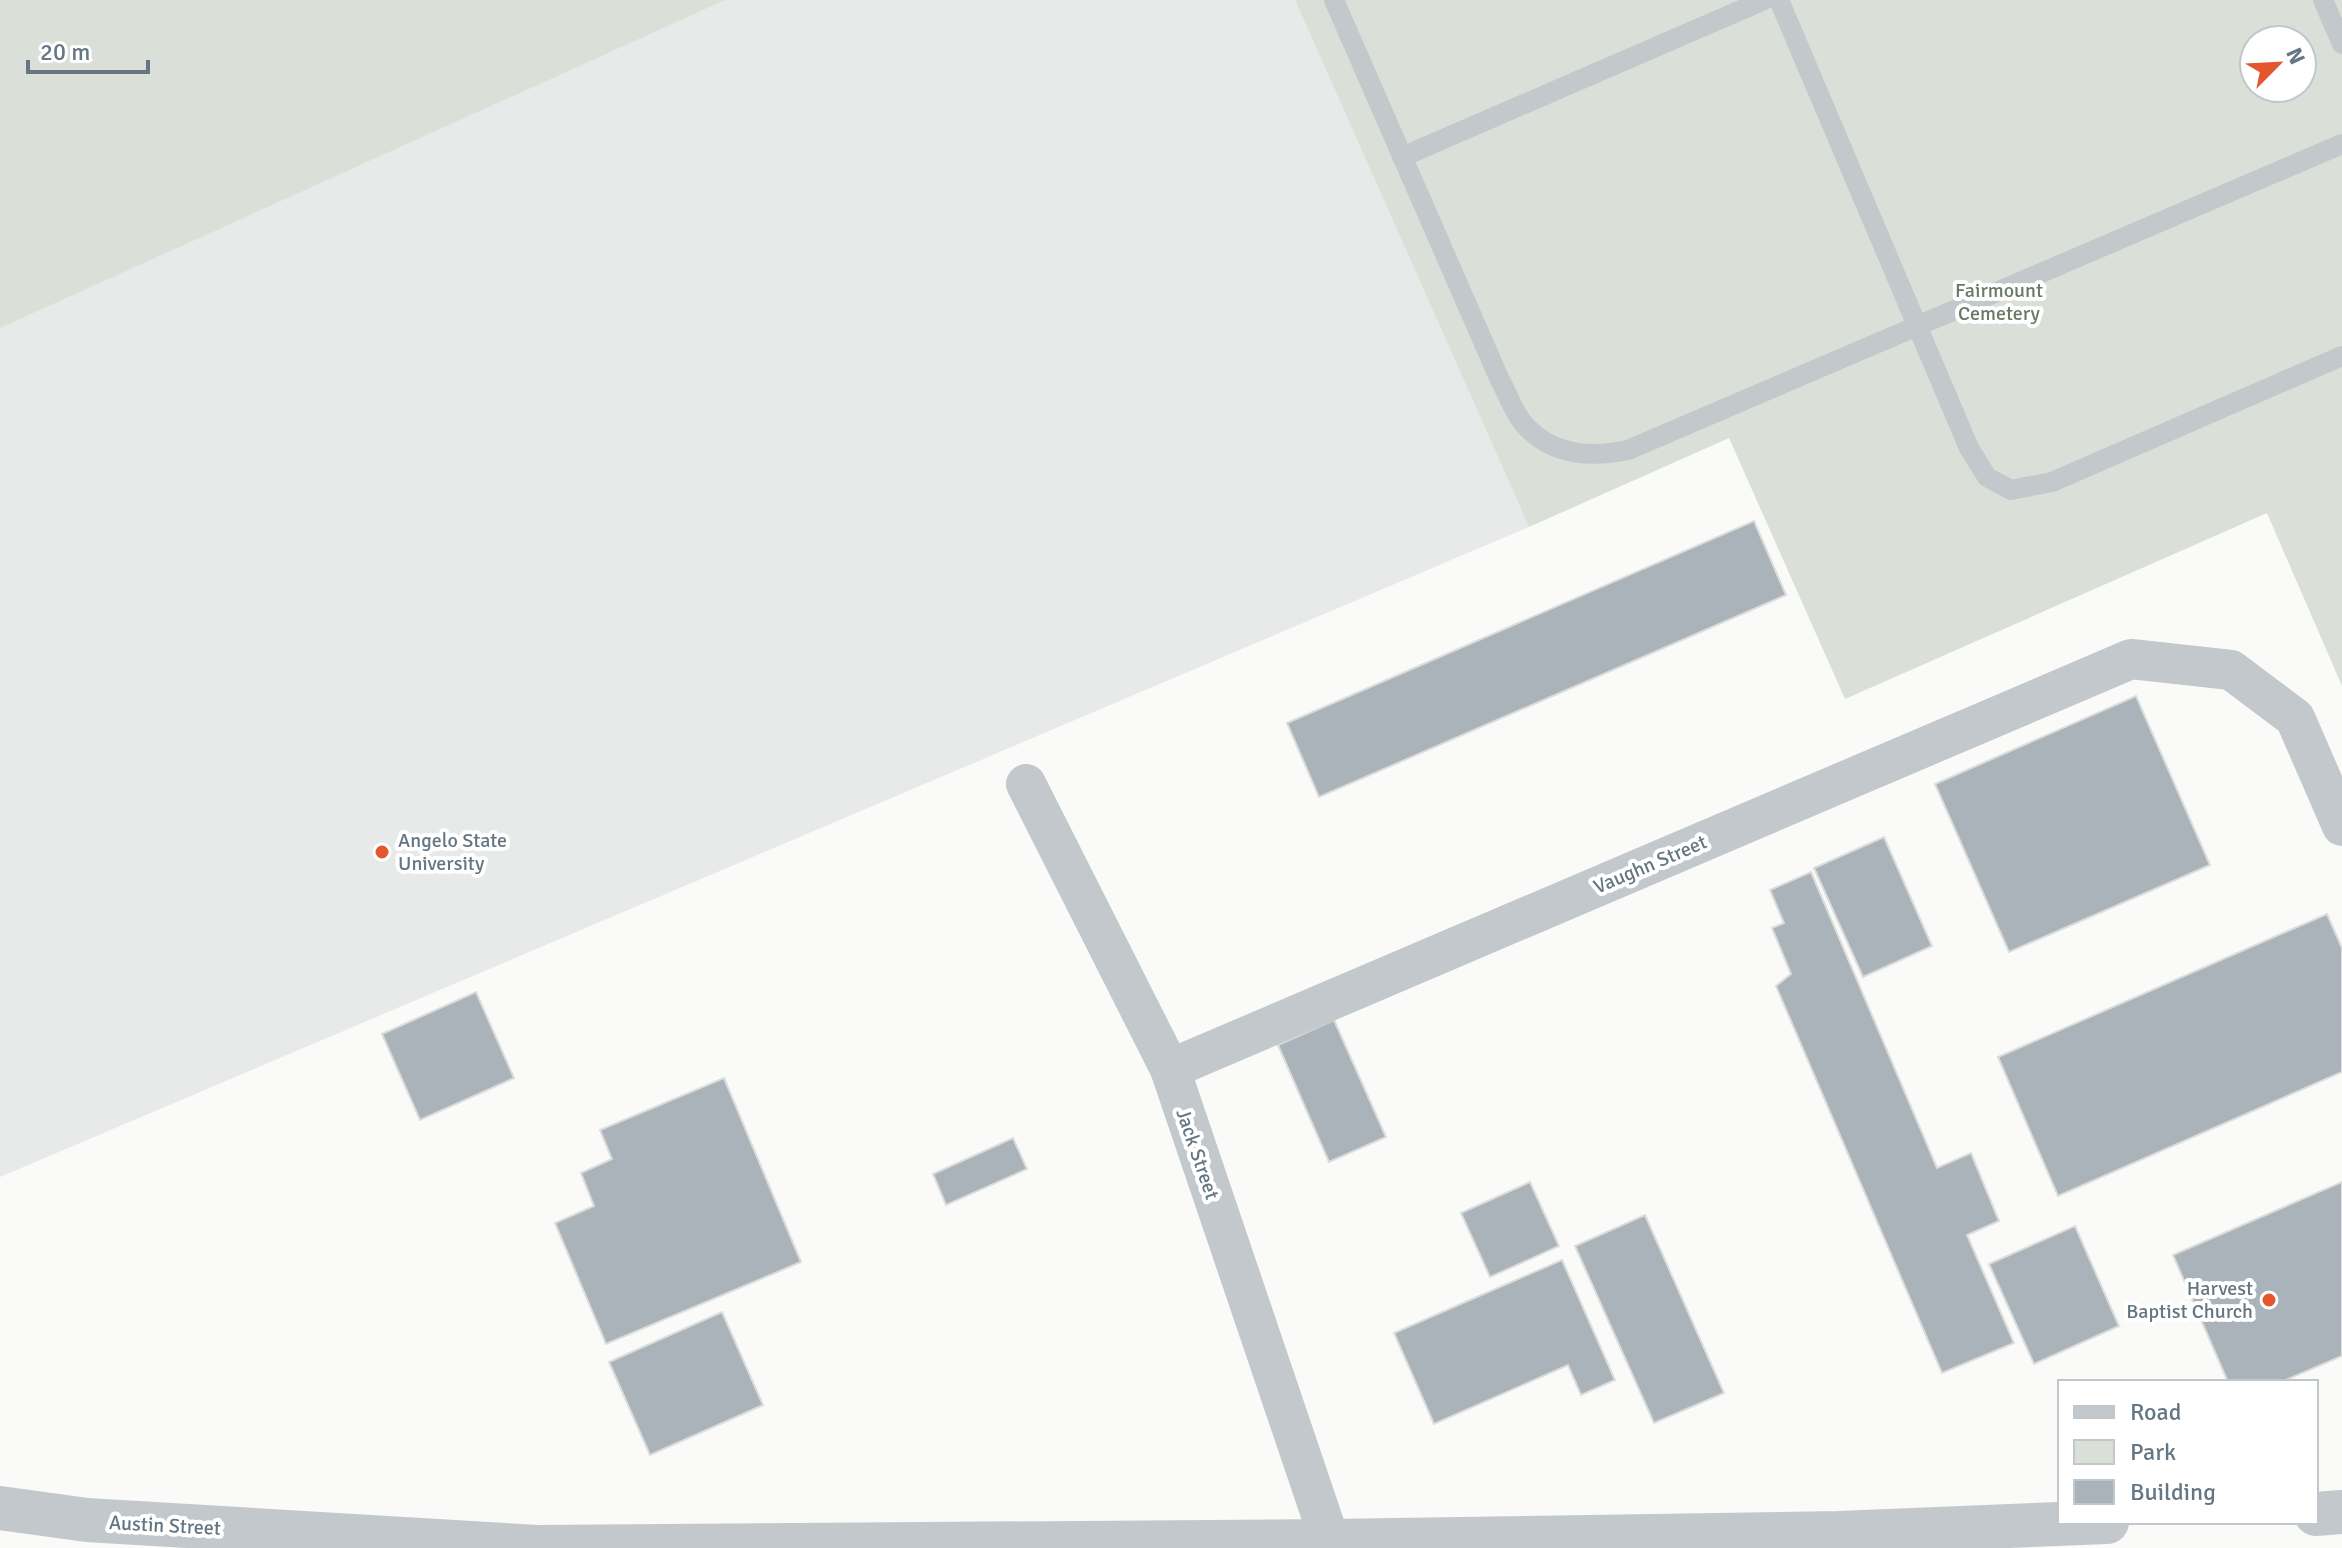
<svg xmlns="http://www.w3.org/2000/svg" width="2342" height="1548" font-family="Signika,sans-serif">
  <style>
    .built { fill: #e8e9e9 }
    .green { fill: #dadfd7; fill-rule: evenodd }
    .building { fill: #aab3b9; stroke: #dcdcda; stroke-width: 2 }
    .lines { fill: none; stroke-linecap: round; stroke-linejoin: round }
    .service { stroke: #c3c8cc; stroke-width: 20 }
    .minor { stroke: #c3c8cc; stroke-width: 40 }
    .tertiary { stroke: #c3c8cc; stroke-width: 44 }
    .poi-dot { fill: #e4572e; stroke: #fff; stroke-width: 3 }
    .labels { text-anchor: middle; stroke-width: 8; stroke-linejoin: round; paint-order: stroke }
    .park-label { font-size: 20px; fill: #687a64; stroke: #fff }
    .poi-label { font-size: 20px; fill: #657683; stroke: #fff; text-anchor: start }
    .street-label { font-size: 20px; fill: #657683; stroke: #fff }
  </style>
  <rect width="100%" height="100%" fill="#fafaf8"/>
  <!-- built -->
  <path class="built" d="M0,0H1295L1529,527L0,1177Z"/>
  <!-- green -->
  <g class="green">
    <path d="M0,0H725L0,328Z"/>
    <path d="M1295,0H2342V686L2267,513L1845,699L1729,438L1529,527ZM2254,40H2302V88H2254Z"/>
  </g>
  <!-- building -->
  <g class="building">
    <path d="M1754,521L1786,595L1319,797L1287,723Z"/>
    <path d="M2136,696L2210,865L2009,952L1935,784Z"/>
    <path d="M1884,837L1932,946L1863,977L1814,868Z"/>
    <path d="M1811,872L1937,1168L1971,1153L1999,1221L1967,1235L2014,1343L1942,1373L1776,986L1791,974L1772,928L1784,923L1770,890Z"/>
    <path d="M2327,914L2342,948V1072L2058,1196L1998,1057Z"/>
    <path d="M476,992L514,1078L420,1120L382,1034Z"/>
    <path d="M1334,1020L1386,1137L1329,1162L1278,1045Z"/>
    <path d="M724,1078L801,1262L606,1344L555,1223L594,1206L581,1173L612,1159L600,1130Z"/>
    <path d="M1013,1138L1027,1169L946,1205L933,1174Z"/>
    <path d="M1530,1182L1559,1246L1490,1277L1461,1213Z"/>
    <path d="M2342,1182V1356L2281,1382H2228L2173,1255Z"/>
    <path d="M1645,1215L1724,1393L1654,1423L1575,1246Z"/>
    <path d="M2075,1226L2119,1326L2034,1364L1989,1264Z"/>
    <path d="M1562,1260L1615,1380L1581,1395L1568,1365L1434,1424L1394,1333Z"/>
    <path d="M722,1312L763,1405L650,1455L609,1362Z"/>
  </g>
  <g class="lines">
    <!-- service -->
    <g class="service">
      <path d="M1334,0L1499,378C1507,392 1513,411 1523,423C1551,456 1590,458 1628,450L2342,144"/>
      <path d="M1779,0L1969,448L1987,477L2011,490L2052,482L2342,356"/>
      <path d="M2323,0L2342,44"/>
      <path d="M1402,157L1764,0"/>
    </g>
    <!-- minor -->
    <g class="minor">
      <path d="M1026,784L1170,1069L1330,1541"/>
      <path d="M1170,1069L2131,659L2231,670L2295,718L2342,826"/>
    </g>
    <!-- tertiary -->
    <g class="tertiary">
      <path d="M0,1508L87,1520L537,1547L1330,1541L1839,1533L2107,1522"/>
      <path d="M2316,1514L2342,1512"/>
    </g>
  </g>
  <!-- markers -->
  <g class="poi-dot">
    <circle cx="382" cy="852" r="8"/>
    <circle cx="2269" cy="1300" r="8"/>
  </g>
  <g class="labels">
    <!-- park labels -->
    <g class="park-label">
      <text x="1999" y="297">Fairmount<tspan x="1999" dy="23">Cemetery</tspan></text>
    </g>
    <!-- poi labels -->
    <g class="poi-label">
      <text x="398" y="847">Angelo State<tspan x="398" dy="23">University</tspan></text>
      <text x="2253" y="1295" text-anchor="end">Harvest<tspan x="2253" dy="23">Baptist Church</tspan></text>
    </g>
    <!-- street labels -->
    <g class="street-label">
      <text transform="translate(1650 864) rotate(-23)" y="7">Vaughn Street</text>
      <text transform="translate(1198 1154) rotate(71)" y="7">Jack Street</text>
      <text transform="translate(165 1525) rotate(3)" y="7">Austin Street</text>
    </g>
  </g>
  <!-- legend -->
  <rect x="2058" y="1380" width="260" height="144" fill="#ffffff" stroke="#c1c8cd" stroke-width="2"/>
  <rect x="2074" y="1406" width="40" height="12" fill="#c3c8cc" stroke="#c1c8cd" stroke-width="2"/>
  <text x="2130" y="1420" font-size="24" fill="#657683">Road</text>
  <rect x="2074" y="1440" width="40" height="24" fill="#dadfd7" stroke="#c1c8cd" stroke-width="2"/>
  <text x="2130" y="1460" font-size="24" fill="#657683">Park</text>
  <rect x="2074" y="1480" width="40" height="24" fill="#aab3b9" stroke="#c1c8cd" stroke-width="2"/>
  <text x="2130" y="1500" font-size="24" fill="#657683">Building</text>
  <!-- north arrow -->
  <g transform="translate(2278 64) rotate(66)"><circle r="38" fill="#ffffff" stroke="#c1c8cd" stroke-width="2"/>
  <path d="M0-6L14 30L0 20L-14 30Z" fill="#e4572e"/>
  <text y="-12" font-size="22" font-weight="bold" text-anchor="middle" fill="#657683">N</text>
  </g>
  <!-- scale -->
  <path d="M28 60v12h120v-12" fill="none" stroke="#657683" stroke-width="4"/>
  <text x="40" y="60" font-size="24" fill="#657683" stroke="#ffffff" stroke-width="6" paint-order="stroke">20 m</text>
</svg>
